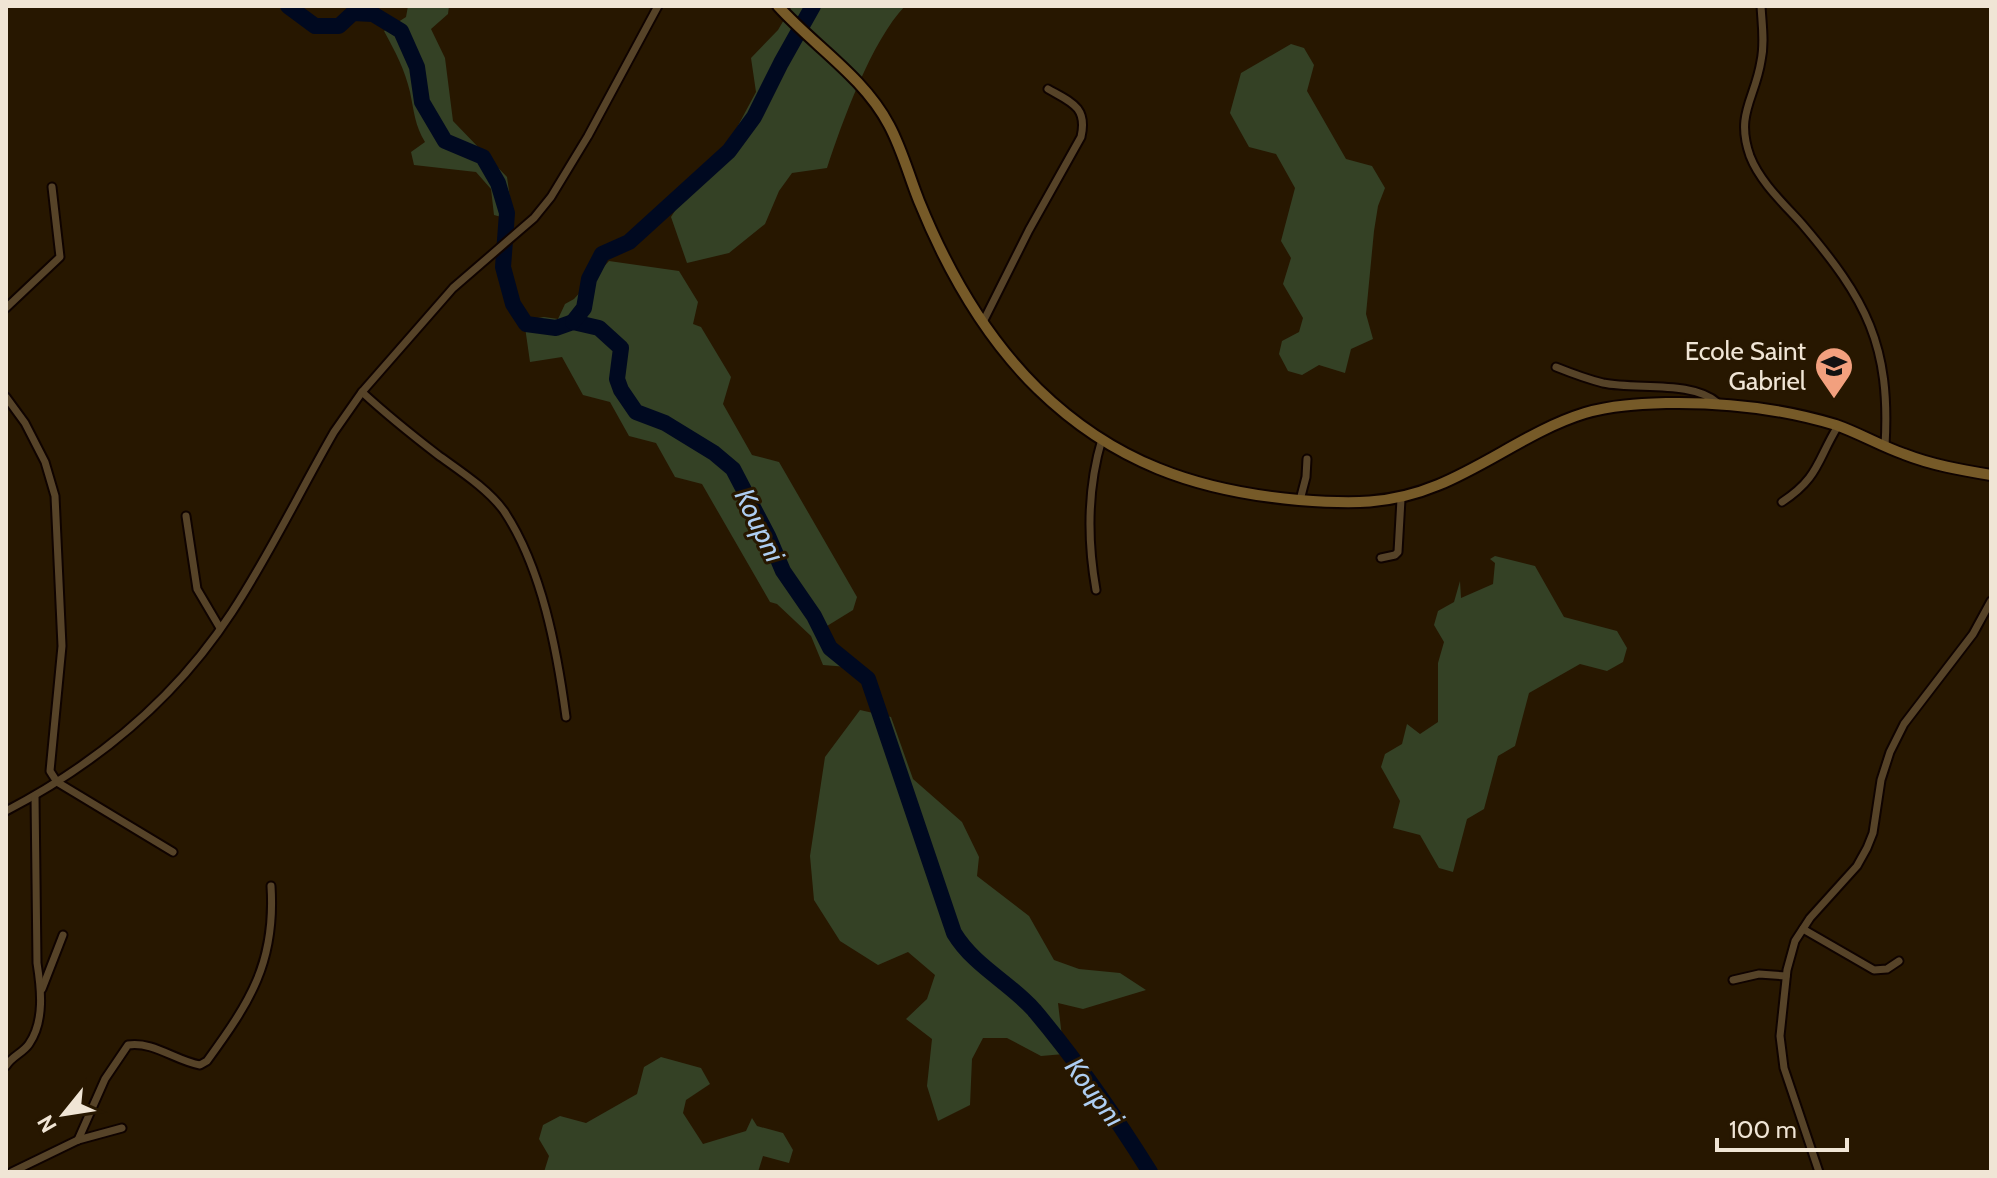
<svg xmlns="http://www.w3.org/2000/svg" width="1997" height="1178" font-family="Cabin,sans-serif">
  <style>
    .green { fill: #344125 }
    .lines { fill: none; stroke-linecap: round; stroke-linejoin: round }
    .river { stroke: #000920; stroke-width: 16 }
    .street-casing { stroke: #0f0300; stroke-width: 11 }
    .secondary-casing { stroke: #0f0300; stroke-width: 14 }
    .street { stroke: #564328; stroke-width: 7 }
    .secondary { stroke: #765a28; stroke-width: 10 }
    .labels { text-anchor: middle; stroke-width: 6; stroke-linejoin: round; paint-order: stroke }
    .poi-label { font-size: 26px; fill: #f0e5d5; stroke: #271700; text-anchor: end }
    .water-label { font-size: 28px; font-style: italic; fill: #aecef2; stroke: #271700 }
  </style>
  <rect width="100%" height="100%" fill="#271700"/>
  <!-- green -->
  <g class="green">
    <path d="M408,6H449L448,14L431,29L445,58L453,121L507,177L513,220L494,215L491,189L476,172L414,165L411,152L425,142C415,126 414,111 410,92C405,70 395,51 384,31L406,17Z"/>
    <path d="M792,6H905C872,40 842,122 827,168L792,173L779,191L765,224L729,253L687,263L671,217L701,170L725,150L756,92L751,58L778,30Z"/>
    <path d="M1291,44L1304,48L1314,65L1307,91L1346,159L1372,166L1385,188L1378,206L1374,231L1366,314L1373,339L1351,349L1345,373L1319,365L1302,375L1288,371L1279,354L1282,341L1299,332L1303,318L1283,284L1291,258L1281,241L1295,188L1276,154L1249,147L1230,113L1241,73Z"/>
    <path d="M609,261L679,271L698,302L693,324L701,327L731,377L723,404L752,455L779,462L857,597L853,610L827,626L848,667L823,665L811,636L777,604L770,602L702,484L675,477L656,443L629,436L610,402L583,395L562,357L530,362L524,320L544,317L558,319L565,304L574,299Z"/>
    <path d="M1495,556L1535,566L1564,617L1617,631L1627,648L1623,662L1607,671L1580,664L1529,693L1515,746L1498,756L1484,809L1467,819L1453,872L1439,868L1420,835L1393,828L1400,801L1381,767L1385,754L1402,744L1407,724L1420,734L1438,722V663L1444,642L1434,625L1438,611L1454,602L1460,581L1461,598L1493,584L1495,563L1490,559Z"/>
    <path d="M860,710L891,717L913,779L962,822L979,857L977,876L1029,916L1054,960L1079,969L1120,973L1146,990L1083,1009L1058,1003L1064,1054L1041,1056L1007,1038H983L972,1059L970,1105L938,1121L927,1086L932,1039L906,1019L927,999L935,975L908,952L878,965L840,941L814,900L810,856L825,757Z"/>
    <path d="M661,1057L701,1068L710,1084L686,1100L683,1113L703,1144L746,1131L752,1118L757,1126L783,1133L793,1150L789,1163L763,1156L758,1172H544L549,1156L539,1139L543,1125L560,1116L586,1123L637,1094L644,1067Z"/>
  </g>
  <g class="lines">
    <!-- river -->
    <g class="river">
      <path d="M288,6L315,26H339L353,13L373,14L401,31L417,67L422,102L445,141L483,157L498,183L507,213L503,267L513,304L526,324L556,328L573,322L599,328L621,348L617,379L621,390L636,412L665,423L714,453L733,469L768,536L783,571L814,616L830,648L868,679L954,933C974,966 1009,982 1034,1010C1077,1061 1115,1116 1150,1172"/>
      <path d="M573,322L584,308L589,279L602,254L629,242L729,151L754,117L781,63L813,6"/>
    </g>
    <defs>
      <g id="street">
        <path d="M1761,6C1762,24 1765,43 1761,61C1755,99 1735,114 1750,156C1760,182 1784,204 1802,224C1866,299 1891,345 1885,446"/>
        <path d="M6,308L60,257L52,187"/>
        <path d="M983,322L1029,230L1081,137C1088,107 1071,102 1048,89"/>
        <path d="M1556,367C1571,373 1587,379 1603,383C1637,390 1692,380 1718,403"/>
        <path d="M362,392C386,414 412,435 438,455C460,471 488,489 504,511C542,568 557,650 566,717"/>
        <path d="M6,397L25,423L45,462L55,496L62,646L50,771L57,782L173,852"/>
        <path d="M1300,500L1306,477L1307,459"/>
        <path d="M1782,502C1819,478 1817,460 1838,426"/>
        <path d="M186,516L197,589L220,628"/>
        <path d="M1381,558L1395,555L1398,552L1401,499"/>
        <path d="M1096,590C1087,539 1087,489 1102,439"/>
        <path d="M6,811C96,764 176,698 232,612C270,554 300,491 334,432L362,392L453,288L534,218L551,197L588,136L658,6"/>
        <path d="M1803,929L1874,970L1887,969L1899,961"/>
        <path d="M1733,980L1759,974L1786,976"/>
        <path d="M42,989L63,935"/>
        <path d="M6,1066C12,1056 23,1053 29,1044C45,1021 41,988 37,963L35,796"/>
        <path d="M78,1140L105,1079L128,1045C153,1041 176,1061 200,1065L207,1061C250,1002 276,962 271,886"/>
        <path d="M12,1172L78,1140L122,1128"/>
        <path d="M1819,1172L1784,1068L1780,1036L1787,970L1795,941L1810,918L1857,866L1867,848L1873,833L1881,780L1890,752L1904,724L1973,634L1991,601"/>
      </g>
      <path id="secondary" d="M778,6C814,46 863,76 889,125C902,149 909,176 919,201C947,270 985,337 1038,389C1113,462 1196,491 1299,500C1350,504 1390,505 1438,485C1489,464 1533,429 1585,413C1611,405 1640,404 1667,403C1724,402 1780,408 1836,425C1859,433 1881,446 1904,454C1932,465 1961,470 1991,475"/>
    </defs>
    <!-- street casing -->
    <use href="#street" class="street-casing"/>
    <!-- secondary casing -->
    <use href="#secondary" class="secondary-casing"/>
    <!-- street -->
    <use href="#street" class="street"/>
    <!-- secondary -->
    <use href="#secondary" class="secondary"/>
  </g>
  <!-- icons -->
  <defs>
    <symbol id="school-pin" viewBox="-11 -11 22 30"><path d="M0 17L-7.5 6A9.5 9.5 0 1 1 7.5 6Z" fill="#f2a07e" stroke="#271700"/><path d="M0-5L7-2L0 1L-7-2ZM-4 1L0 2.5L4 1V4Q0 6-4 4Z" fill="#111"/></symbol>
  </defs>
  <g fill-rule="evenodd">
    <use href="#school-pin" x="1812" y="344" width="44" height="60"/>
  </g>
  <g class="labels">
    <!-- poi labels -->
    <g class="poi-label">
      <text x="1806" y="360">Ecole Saint<tspan x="1806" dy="30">Gabriel</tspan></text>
    </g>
    <!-- water labels -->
    <g class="water-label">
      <text transform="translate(760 525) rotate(64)" y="10">Koupni</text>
      <text transform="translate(1095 1092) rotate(53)" y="10">Koupni</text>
    </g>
  </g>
  <!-- border -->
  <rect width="1997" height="1178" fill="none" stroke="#f0e5d5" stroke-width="16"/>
  <!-- north arrow -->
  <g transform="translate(64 1114) rotate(240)" stroke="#271700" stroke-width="6" paint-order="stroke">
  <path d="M0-6L14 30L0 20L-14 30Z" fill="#f0e5d5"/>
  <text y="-12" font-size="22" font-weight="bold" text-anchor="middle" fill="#f0e5d5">N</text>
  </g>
  <!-- scale -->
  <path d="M1717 1138v12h130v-12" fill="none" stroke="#f0e5d5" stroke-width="4"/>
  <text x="1729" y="1138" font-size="24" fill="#f0e5d5" stroke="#271700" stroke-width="6" paint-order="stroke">100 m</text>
</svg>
